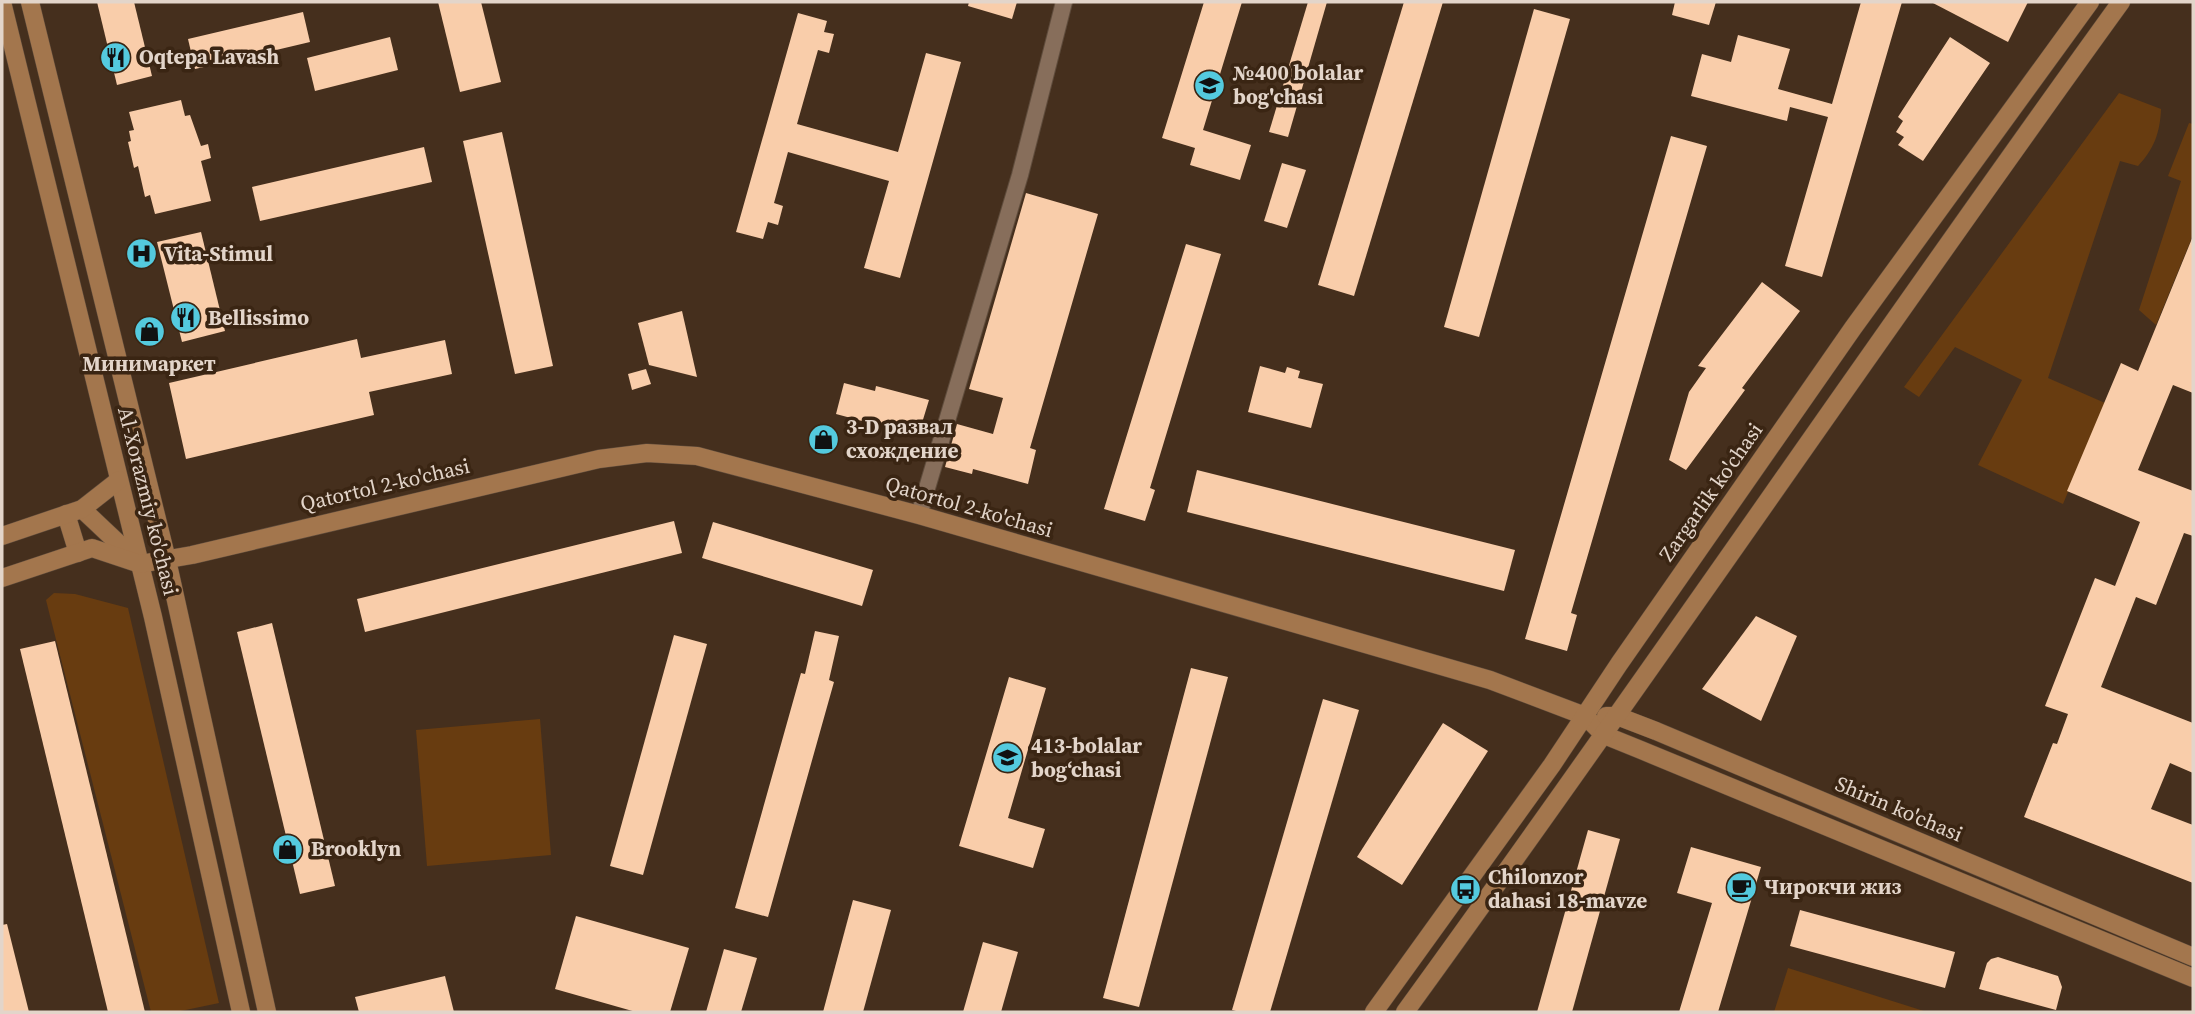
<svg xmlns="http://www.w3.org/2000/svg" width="2195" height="1014" font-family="'Source Serif 4',serif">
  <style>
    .green { fill: #683c10 }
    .building { fill: #f9cdaa }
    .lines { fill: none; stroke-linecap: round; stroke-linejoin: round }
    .minor-casing { stroke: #5f4c3c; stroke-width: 18 }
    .secondary-casing { stroke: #5f4c3c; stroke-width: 19 }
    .minor { stroke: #876e5b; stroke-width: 16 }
    .secondary { stroke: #a3764d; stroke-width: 18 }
    .labels { text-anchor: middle; stroke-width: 7; stroke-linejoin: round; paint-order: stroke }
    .poi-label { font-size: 21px; font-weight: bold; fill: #e3d5ca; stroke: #3a2513; text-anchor: start }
    .street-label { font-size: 21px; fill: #e3d5ca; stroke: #3a2513 }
  </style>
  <rect width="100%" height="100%" fill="#452f1d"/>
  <!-- green -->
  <g class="green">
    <path d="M2119,93L2161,109C2160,133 2154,149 2138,166L2120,161L2048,378L2105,403L2063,504L1978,465L2022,380L1955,347L1919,397L1904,387Z"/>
    <path d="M2189,123L2193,124V235L2156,325L2139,310L2181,181L2168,176Z"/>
    <path d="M54,593L75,594L128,608L219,1003L176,1012H151L49,612L46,600Z"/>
    <path d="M540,719L551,855L427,866L416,730Z"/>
    <path d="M1788,968L1927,1012H1774Z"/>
  </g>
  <!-- building -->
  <g class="building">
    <path d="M97,2H134L152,76L117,85Z"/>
    <path d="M438,2H481L501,82L460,92Z"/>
    <path d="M969,2H1017L1012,19L968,6Z"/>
    <path d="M1204,2H1242L1203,130L1251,145L1240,180L1190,165L1195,148L1162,138Z"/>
    <path d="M1308,2H1327L1288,137L1269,132Z"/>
    <path d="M1404,2H1443L1354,296L1318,285Z"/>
    <path d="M1675,2H1716L1709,25L1672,15Z"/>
    <path d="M1861,2H1902L1822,277L1785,266L1828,117L1790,107L1787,121L1691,96L1702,54L1731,62L1738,35L1790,49L1778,89L1832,104Z"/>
    <path d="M1931,2H2028L2008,42Z"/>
    <path d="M1534,9L1570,19L1479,337L1444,327Z"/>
    <path d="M303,12L310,42L195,69L188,39Z"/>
    <path d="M798,13L827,21L824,32L834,34L829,53L818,50L797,124L898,152L926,53L961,62L900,278L864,268L889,181L788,152L774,203L783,206L778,225L768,222L763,239L736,232Z"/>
    <path d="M390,37L398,70L315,91L307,58Z"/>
    <path d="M1950,37L1990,63L1923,161L1898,145L1904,137L1896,132L1903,121L1898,117Z"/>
    <path d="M181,100L185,116L190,115L201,146L208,144L211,158L201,161L211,201L155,214L150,195L145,197L138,166L134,168L128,142L131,141L129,131L134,130L129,112Z"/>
    <path d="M502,132L553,366L515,374L463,141Z"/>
    <path d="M1671,136L1707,146L1571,613L1577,615L1567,651L1525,639Z"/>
    <path d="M424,147L432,182L260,221L252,187Z"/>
    <path d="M1282,163L1306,170L1287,228L1264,221Z"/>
    <path d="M1026,193L1098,214L1030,448L1036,450L1028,484L973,469L972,474L945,467L957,424L993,434L1003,398L969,389Z"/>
    <path d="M201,232L225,331L182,342L157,242Z"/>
    <path d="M2193,236V393L2173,385L2138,470L2193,491V536L2184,533L2156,605L2136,597L2101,687L2193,723V773L2170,763L2151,809L2193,825V883L2024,817L2053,743L2057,744L2068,714L2045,706L2095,578L2115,586L2140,522L2067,491L2121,363L2138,371Z"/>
    <path d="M1186,244L1221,254L1150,488L1155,490L1145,521L1104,509Z"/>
    <path d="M1762,282L1800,311L1742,388L1745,390L1686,470L1669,460L1689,392L1706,368L1698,366Z"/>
    <path d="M682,311L697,377L649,365L638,323Z"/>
    <path d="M357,339L361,358L445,340L452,374L369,392L374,415L186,459L169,383Z"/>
    <path d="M1260,366L1285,373L1287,367L1300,371L1298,378L1323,384L1311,428L1248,412Z"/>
    <path d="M646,369L651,384L632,390L628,374Z"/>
    <path d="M844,383L875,391L876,386L929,400L918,436L836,414Z"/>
    <path d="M1197,470L1515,550L1504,591L1187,512Z"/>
    <path d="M674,521L682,553L365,632L357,599Z"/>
    <path d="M713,522L873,570L862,606L702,558Z"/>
    <path d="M1756,616L1797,636L1761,721L1702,689Z"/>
    <path d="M272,623L335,886L300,894L237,632Z"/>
    <path d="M815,631L839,636L829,680L834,682L768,917L735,908L801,673L805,674Z"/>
    <path d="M674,635L707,644L643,875L610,866Z"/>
    <path d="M55,641L145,1012H108L20,649Z"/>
    <path d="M1191,668L1228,677L1139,1007L1103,998Z"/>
    <path d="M1009,677L1046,688L1008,818L1045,829L1033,868L959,846Z"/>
    <path d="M1323,699L1359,710L1270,1012H1240L1232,1010Z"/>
    <path d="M1443,723L1488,751L1402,885L1357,857Z"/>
    <path d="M1588,830L1620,839L1572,1012H1537Z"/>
    <path d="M1691,847L1761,867L1718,1012H1679L1712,903L1677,893Z"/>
    <path d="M853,900L891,910L863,1012H823Z"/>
    <path d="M1800,910L1955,952L1945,988L1790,946Z"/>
    <path d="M576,916L689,948L670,1012H636L555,989Z"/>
    <path d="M7,924L29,1012H2V925Z"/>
    <path d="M983,942L1018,952L1001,1012H963Z"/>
    <path d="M724,949L757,958L741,1012H706Z"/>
    <path d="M1998,957L2058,976L2062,987L2056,1010L1979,989L1987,963L1991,959Z"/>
    <path d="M445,976L454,1012H359L355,997Z"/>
  </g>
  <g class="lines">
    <defs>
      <path id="minor" d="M919,515L1020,175L1064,2"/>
      <g id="secondary">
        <path d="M2,2L153,617L241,1012"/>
        <path d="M30,2L167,560L267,1012"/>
        <path d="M82,509L135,559"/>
        <path d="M66,514L78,553"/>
        <path d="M2,536L82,509L119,480"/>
        <path d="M2,578L92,548L140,564L192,555L599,459L647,453L697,456L919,515L1490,680L1585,716L1604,735L1641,750L2193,978"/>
        <path d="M1606,716H1617L1656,731L2193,957"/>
        <path d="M1374,1012L1552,765L1619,664L1853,328L2090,2"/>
        <path d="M1405,1012C1648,678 1879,336 2121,2"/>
      </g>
    </defs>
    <!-- minor casing -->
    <use href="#minor" class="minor-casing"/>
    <!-- secondary casing -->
    <use href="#secondary" class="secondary-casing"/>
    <!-- minor -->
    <use href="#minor" class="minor"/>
    <!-- secondary -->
    <use href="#secondary" class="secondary"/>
  </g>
  <!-- icons -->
  <defs>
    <symbol id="restaurant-disc" viewBox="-11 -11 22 22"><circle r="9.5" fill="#54cade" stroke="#3a2513"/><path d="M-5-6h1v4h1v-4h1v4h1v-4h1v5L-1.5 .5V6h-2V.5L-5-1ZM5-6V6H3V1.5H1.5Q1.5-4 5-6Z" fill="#111"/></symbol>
    <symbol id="school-disc" viewBox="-11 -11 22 22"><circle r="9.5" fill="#54cade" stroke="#3a2513"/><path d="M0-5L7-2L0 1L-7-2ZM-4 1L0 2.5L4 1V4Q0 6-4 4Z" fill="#111"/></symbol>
    <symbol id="hospital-disc" viewBox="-11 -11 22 22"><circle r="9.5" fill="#54cade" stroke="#3a2513"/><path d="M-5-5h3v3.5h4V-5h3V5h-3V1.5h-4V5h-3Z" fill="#111"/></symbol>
    <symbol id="shop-disc" viewBox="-11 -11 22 22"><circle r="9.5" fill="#54cade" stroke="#3a2513"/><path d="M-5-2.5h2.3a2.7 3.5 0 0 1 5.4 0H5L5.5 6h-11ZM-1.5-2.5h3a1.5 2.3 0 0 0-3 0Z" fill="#111"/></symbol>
    <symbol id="cafe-disc" viewBox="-11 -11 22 22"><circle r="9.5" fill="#54cade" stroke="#3a2513"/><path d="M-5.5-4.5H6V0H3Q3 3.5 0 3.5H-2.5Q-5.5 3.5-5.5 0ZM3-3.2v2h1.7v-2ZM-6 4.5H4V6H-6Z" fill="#111"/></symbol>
    <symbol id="bus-disc" viewBox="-11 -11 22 22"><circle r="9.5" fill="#54cade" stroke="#3a2513"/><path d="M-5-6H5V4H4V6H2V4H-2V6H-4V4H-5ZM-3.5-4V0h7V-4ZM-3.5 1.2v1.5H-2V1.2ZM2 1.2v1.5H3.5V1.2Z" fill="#111"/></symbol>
  </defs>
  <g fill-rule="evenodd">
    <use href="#restaurant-disc" x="98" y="40" width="35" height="35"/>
    <use href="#school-disc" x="1192" y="68" width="35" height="35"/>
    <use href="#hospital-disc" x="124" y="236" width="35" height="35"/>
    <use href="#restaurant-disc" x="168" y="300" width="35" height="35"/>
    <use href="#shop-disc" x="132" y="314" width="35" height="35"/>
    <use href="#shop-disc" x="806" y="422" width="35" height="35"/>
    <use href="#school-disc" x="990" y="740" width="35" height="35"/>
    <use href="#shop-disc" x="270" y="832" width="35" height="35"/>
    <use href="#cafe-disc" x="1724" y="870" width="35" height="35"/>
    <use href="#bus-disc" x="1448" y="872" width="35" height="35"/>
  </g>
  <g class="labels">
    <!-- poi labels -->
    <g class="poi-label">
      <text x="139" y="64">Oqtepa Lavash</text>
      <text x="1233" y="80">№400 bolalar<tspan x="1233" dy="24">bog'chasi</tspan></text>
      <text x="164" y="261">Vita-Stimul</text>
      <text x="208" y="325">Bellissimo</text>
      <text x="149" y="371" text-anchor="middle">Минимаркет</text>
      <text x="846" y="434">3-D развал<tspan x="846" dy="24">схождение</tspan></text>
      <text x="1031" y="753">413-bolalar<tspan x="1031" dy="24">bogʻchasi</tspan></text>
      <text x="311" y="856">Brooklyn</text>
      <text x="1488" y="884">Chilonzor<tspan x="1488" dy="24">dahasi 18-mavze</tspan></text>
      <text x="1764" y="894">Чирокчи жиз</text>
    </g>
    <!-- street labels -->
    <g class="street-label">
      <text transform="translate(385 485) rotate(-13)" y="7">Qatortol 2-ko'chasi</text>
      <text transform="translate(1711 492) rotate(-55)" y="7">Zargarlik ko'chasi</text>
      <text transform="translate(148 501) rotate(76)" y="7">Al-Xorazmiy ko'chasi</text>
      <text transform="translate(969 507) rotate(16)" y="7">Qatortol 2-ko'chasi</text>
      <text transform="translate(1899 809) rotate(23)" y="7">Shirin ko'chasi</text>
    </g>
  </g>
  <!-- border -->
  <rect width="2195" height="1014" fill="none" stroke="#e3d5ca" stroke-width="7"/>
</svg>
